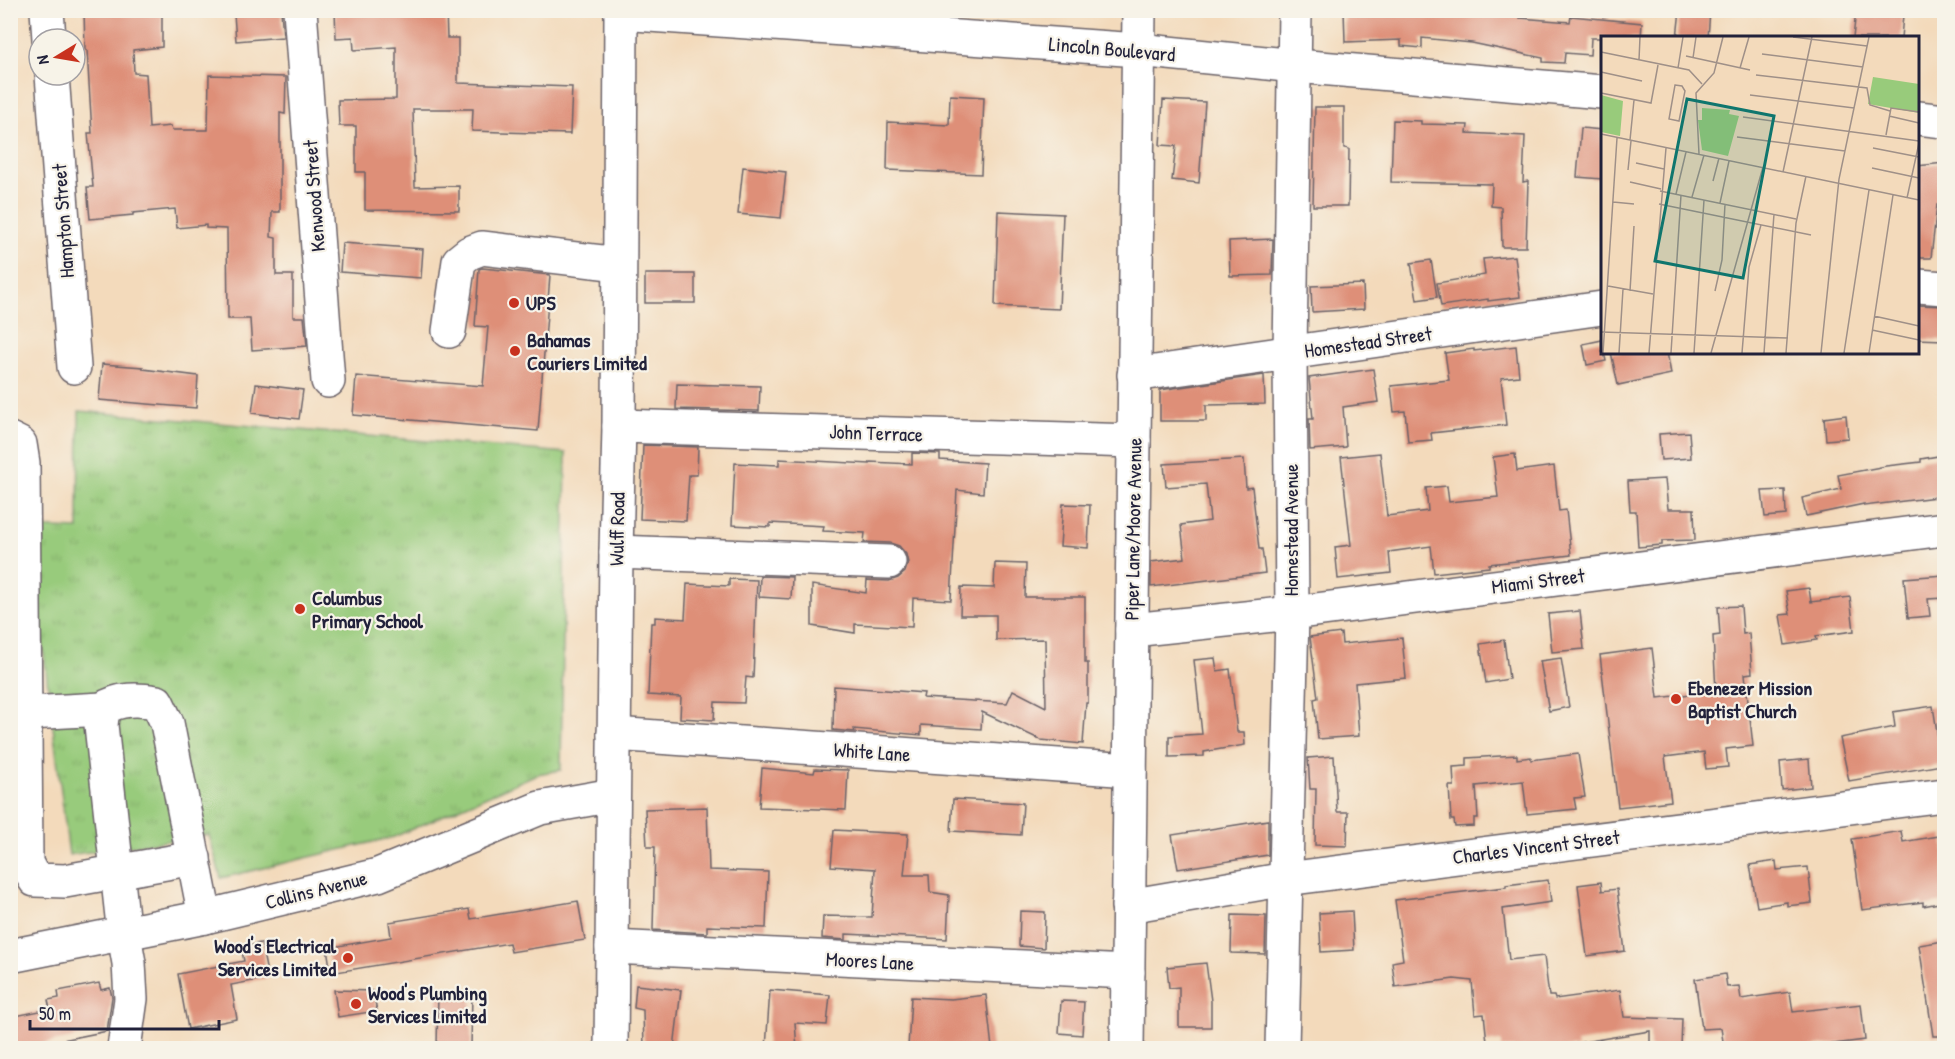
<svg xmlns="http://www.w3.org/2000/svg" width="1955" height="1059" font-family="'Patrick Hand',sans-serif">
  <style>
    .grass { fill: url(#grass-tufts); stroke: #5d765b; stroke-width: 1.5 }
    .building { fill: #de8f78 }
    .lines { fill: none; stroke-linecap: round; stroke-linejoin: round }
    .minor-casing { stroke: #6b6268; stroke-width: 36 }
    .major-casing { stroke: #6b6268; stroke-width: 36 }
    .minor { stroke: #fff; stroke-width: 33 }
    .major { stroke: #fff; stroke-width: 33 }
    .poi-dot { fill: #c8321e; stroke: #f7f3e8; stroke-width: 2 }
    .labels { text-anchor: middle; stroke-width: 4.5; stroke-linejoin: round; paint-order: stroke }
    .street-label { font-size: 20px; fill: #22223b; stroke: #f7f3e8 }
    .poi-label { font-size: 20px; font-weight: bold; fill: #22223b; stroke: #f7f3e8; text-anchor: start }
    .inset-road { fill: none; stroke: #9f9088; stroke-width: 1.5 }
    .view { fill: #0f766e; fill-opacity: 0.15; stroke: #0f766e; stroke-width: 3 }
    .inset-edge { fill: none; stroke: #22223b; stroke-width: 3 }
  </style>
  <defs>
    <pattern id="grass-tufts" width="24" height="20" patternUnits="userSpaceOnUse" patternTransform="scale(1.5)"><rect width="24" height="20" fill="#98cb7b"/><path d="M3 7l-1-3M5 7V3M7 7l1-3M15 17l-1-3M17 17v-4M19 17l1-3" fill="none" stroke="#83ae6b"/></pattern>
  </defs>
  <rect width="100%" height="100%" fill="#f7f3e8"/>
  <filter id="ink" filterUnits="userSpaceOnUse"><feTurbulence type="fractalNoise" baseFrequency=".0167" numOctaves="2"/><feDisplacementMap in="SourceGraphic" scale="12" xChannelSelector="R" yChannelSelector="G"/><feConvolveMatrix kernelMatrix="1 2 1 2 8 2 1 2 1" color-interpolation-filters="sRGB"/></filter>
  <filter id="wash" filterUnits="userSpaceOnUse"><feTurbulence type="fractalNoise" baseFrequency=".008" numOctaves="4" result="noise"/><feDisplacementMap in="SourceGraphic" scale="24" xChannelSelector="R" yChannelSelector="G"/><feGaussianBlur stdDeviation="1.35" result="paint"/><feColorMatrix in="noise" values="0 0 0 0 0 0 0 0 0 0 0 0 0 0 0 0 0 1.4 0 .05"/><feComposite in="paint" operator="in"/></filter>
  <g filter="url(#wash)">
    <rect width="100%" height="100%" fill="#f3dabb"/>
    <!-- grass -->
    <path class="grass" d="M79,411L566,453L561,770L537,774L394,837L221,878L209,835L69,855L28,527L78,529Z"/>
    <g id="blocks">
      <!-- building -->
      <g class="building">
        <path d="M84,10H162V47L133,50L134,73L146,74L149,128L171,126L172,130H208L209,75L286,77L285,114L280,113V212H272L271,237L276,238V275H293V317H304L307,346L252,350L250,319H228L227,229L206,228V225L177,228L175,209L133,213V215L90,219L87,187H93L88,133H92L87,50H85Z"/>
        <path d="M281,10L283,37L236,41L234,14Z"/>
        <path d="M335,10H446L447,38H458V83L572,87L570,134L472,131L473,109H413L415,187L459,186V211L365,210V172H356V126H339L338,100L396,99V47L354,50L353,37L336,38Z"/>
        <path d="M1344,10H1522L1520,18L1570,22L1571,16L1642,23L1641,38H1591L1590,55L1565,53L1564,63L1543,62V58L1472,43L1422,38V48L1401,46V40L1345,42Z"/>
        <path d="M1680,10H1710L1708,38H1677Z"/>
        <path d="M1856,11L1903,15L1901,38H1853Z"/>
        <path d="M950,95L984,97L981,174L887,170L888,122L949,125Z"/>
        <path d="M1163,100L1205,102L1199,183L1172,180L1176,146L1160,145Z"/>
        <path d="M1315,107H1344V148L1349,149L1348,206H1313Z"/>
        <path d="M1393,120L1421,121V124L1468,125L1467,133L1525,136L1523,182L1528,181L1526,247H1502L1501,207L1491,206L1492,184L1391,182Z"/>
        <path d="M1581,128L1602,130V179L1577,177Z"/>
        <path d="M1944,163V204L1937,205L1931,258H1917V166Z"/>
        <path d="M743,167L786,172L781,218L738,214Z"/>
        <path d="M998,211L1063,214L1059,309L995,306Z"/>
        <path d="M1273,239L1272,275L1230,276L1229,241Z"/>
        <path d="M342,243L423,249L421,278L340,272Z"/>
        <path d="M1515,256L1520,297L1488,301V299L1441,306L1437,283L1485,275L1483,259Z"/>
        <path d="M1431,260L1437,297L1417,300L1411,263Z"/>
        <path d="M482,268L550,275L538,431L353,415L356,376L483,386L488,327L475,326L479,269Z"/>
        <rect x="645" y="274" width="50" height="29"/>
        <path d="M1363,284L1364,309L1312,312L1311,286Z"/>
        <path d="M1917,305L1944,306V340L1917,339Z"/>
        <path d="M1602,340V352H1604L1606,361L1587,365L1583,344Z"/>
        <path d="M1516,346L1519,376L1501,378L1506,425L1431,433L1432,440L1408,442L1405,411L1394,412L1391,386L1449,380L1445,353L1474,349V351Z"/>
        <path d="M1611,352H1667L1671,374L1618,385Z"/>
        <path d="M102,364L143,367V369L198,376L196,408L99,400Z"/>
        <path d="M1373,369L1378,402L1343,407L1346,447L1310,450L1309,419H1313L1309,378Z"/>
        <path d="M1264,375L1265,404L1206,405V421H1160V390Z"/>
        <path d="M256,384L303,390L299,419L252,413Z"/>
        <path d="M677,384L760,386L759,411L676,409Z"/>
        <path d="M1846,415L1848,438L1826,440L1824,418Z"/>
        <path d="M1689,432L1691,458L1661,460L1659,434Z"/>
        <path d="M643,445L698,447L697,475H689L686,521L640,519Z"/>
        <path d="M912,453L940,454V460L985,463L983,493L957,490L951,600L913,598L912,627L855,624V633L812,626V585L866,593L867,580L889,581L898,578L905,572L908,563L906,554L899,546L890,543L864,542L865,533L823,531L824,526L770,523V527L732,525L735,463L779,465V459L870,464V462L912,464Z"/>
        <path d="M1380,453L1387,516L1428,511L1426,488L1447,486L1449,502L1498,497L1493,457L1515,454L1517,471L1554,466L1559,511L1566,510L1571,555L1489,564V567L1434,573L1431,546L1389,552L1391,573L1338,579L1335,547L1351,545L1341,457Z"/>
        <path d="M1944,455V496L1864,506V504L1806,516L1802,498L1841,489L1838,475L1886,466L1921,462V459Z"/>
        <path d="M1244,459L1246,488L1252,487L1259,549H1262L1265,573L1151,587V562L1185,558L1181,525L1210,521L1206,484L1166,487L1164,464Z"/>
        <path d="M1665,479L1668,509H1694L1695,540L1662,541V545L1638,547L1636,511H1630L1628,481Z"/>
        <path d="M1785,490L1786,515L1765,517L1762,491Z"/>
        <path d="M1063,504L1090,505L1088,548L1060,546Z"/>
        <path d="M995,563L1026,564L1025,597H1085V663H1088V703H1086L1083,744L1041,740L982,712L981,729L921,725V735L854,729L855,732L833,730L834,686L924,693L923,698L1007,703L1013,690L1046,707L1045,639L996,640V615H960L961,587L994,588Z"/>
        <path d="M1944,575V598L1928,599L1930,616L1908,618L1904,578Z"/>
        <path d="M760,576L792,577L791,599L759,597Z"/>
        <path d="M729,579L757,580L753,678L746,677L744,703L715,702L714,720L680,718L681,697L648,695L651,623H655V617L685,619L687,584L729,586Z"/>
        <path d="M1809,588L1811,602L1850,597L1854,631L1816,636L1817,640L1785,645L1780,615L1790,614L1786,591Z"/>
        <path d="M1741,606L1743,634L1749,633L1752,673L1745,674L1753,746L1726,749L1728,767L1706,769L1704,752L1665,757L1671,801L1618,807L1600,655L1652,648L1658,698L1716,691L1713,636L1720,635L1718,607Z"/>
        <path d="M1580,611L1584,649L1552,652L1548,614Z"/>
        <path d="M1341,633L1342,644L1402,638L1406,678L1355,683L1359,736L1318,739L1314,699L1318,698L1310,637Z"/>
        <path d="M1504,640L1509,679L1486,683L1480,644Z"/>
        <path d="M1215,658L1217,671L1230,669L1237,732H1244L1245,745L1204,752V756L1169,757V736L1202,734L1194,660Z"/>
        <path d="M1561,658L1569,707L1549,711L1540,661Z"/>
        <path d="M1933,706L1942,765L1849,781L1840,738L1895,727L1893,712Z"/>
        <path d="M1578,754L1585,797L1574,798L1576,809L1527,814L1523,781L1476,786L1478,818H1474V826L1455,827L1454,820H1451L1449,786H1454L1453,767L1467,766V758L1517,755V759L1531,757V760Z"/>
        <path d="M1334,756L1337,812H1348L1347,846L1315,845L1316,789H1310L1308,758Z"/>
        <path d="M1809,759L1811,787L1782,790L1780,762Z"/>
        <path d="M762,768L814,773L815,769L848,770L846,810L759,807Z"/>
        <path d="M953,799L1023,803L1021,835L951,831Z"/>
        <path d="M707,807L709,870L768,872L766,928L707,926V933L653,930L655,847H647L645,809Z"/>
        <path d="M1268,820V855L1178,869L1172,835Z"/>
        <path d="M834,830L908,834L904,875H929L930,892L949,895L947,939L846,934V940L822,938L823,916L872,917L875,869L831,866Z"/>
        <path d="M1901,831L1903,842L1944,835V902L1923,906V902L1862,910L1852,839Z"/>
        <path d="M1776,861L1777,870L1808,867L1812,903L1787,906V902L1757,907L1750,865Z"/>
        <path d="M1548,880L1551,902L1503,909L1509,960L1544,956L1549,996H1554L1555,999L1620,990L1624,1017L1682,1019L1681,1048H1650V1031L1577,1043L1578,1048H1501V1041L1487,1042L1484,1014L1475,1015L1472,981L1454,979L1395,987L1392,962L1403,960L1395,900L1506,887V885Z"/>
        <path d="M1601,882L1602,891L1617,889L1625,951L1587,956L1578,885Z"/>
        <path d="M578,901L585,940L511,952L509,943L331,973L327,948L391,937L389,922L469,909L471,919Z"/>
        <path d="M1020,911L1045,912L1044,948L1019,946Z"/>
        <path d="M1352,911L1354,950L1321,952L1319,913Z"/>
        <path d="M1232,915L1266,916L1265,954L1231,953Z"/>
        <path d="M1944,941V1036H1933L1919,945Z"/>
        <path d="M261,943L268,978L231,985L237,1019L188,1029L178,974L244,961L241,947Z"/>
        <path d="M1206,963L1211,1001V1027H1179V987L1169,988L1167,967Z"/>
        <path d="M1725,974L1727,987L1739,986L1741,999L1790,992L1793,1012L1861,1004L1865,1040L1802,1048H1724L1721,1028L1702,1029L1695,979Z"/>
        <path d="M99,983L101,990L110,988L112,997L107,1031L33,1046L34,1048H10V1017L50,1009L48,1000L59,998L58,991Z"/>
        <path d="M636,985L681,990L674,1048H644L643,1010L634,1008Z"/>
        <path d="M334,990L373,991L377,1011L338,1017Z"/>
        <path d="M770,990L830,995L827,1025L795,1023L797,1048H766Z"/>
        <path d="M438,992H472L471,1048H437Z"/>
        <path d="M986,995L992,1048H908L911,997L951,999Z"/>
        <path d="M1061,1001L1084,1002L1082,1035L1059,1033Z"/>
      </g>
    </g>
  </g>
  <g filter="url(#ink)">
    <use href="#blocks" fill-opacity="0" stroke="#6b6268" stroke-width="1.5"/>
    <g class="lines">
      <defs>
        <g id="minor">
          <path d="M47,10L49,39"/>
          <path d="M300,10L328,381"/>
          <path d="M621,13L1138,50L1296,66L1602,92"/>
          <path d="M52,75L74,367"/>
          <path d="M1918,118L1944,121"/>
          <path d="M1918,286L1944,288"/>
          <path d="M449,331L459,261L469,253L482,248L619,264"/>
          <path d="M1134,375L1602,308"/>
          <path d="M619,426L1134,441"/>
          <path d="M10,439L20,444L23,463L26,863L35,880L65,881L194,858"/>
          <path d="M616,552L889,562"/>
          <path d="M1132,630L1292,613L1944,529"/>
          <path d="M10,714L103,709"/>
          <path d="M614,734L1130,770"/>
          <path d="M1128,906L1286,879L1944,795"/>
          <path d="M612,947L1128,972"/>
          <path d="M10,956L205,917L378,875L540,808L613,795"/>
          <path d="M124,1048L131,999L129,963L124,935L101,725L103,709C119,698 138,699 157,702L167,723L205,917"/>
          <path d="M1127,1048L1139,10"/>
          <path d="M1282,1048L1292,613L1290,353L1295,10"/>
        </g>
        <path id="major" d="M611,1048L616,552L619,426L621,10"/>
      </defs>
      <!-- minor casing -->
      <use href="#minor" class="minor-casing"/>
      <!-- major casing -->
      <use href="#major" class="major-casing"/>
      <!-- minor -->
      <use href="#minor" class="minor"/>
      <!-- major -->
      <use href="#major" class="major"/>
    </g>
  </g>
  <!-- markers -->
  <g class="poi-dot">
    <circle cx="514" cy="303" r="6"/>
    <circle cx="515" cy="351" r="6"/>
    <circle cx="300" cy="609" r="6"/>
    <circle cx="1676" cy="699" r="6"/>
    <circle cx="348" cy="958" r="6"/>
    <circle cx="356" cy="1004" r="6"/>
  </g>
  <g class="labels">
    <!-- street labels -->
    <g class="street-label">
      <text transform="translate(1112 49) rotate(5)" y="7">Lincoln Boulevard</text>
      <text transform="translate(314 196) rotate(-94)" y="7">Kenwood Street</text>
      <text transform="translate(63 221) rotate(-94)" y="7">Hampton Street</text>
      <text transform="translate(1368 342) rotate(-8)" y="7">Homestead Street</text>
      <text transform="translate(876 433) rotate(2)" y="7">John Terrace</text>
      <text transform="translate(617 529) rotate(-89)" y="7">Wulff Road</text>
      <text transform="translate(1133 529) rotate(-89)" y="7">Piper Lane/Moore Avenue</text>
      <text transform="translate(1291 530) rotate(-90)" y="7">Homestead Avenue</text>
      <text transform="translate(1538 581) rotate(-7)" y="7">Miami Street</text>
      <text transform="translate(872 752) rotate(4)" y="7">White Lane</text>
      <text transform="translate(1536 847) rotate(-7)" y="7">Charles Vincent Street</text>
      <text transform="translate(316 890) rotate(-14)" y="7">Collins Avenue</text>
      <text transform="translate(870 961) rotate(3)" y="7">Moores Lane</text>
    </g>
    <!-- poi labels -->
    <g class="poi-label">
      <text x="526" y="310">UPS</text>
      <text x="527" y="347">Bahamas<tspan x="527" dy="23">Couriers Limited</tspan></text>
      <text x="312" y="605">Columbus<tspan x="312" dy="23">Primary School</tspan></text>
      <text x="1688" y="695">Ebenezer Mission<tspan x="1688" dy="23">Baptist Church</tspan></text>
      <text x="336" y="953" text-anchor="end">Wood's Electrical<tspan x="336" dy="23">Services Limited</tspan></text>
      <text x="368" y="1000">Wood's Plumbing<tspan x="368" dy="23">Services Limited</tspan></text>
    </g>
  </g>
  <!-- overview -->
  <g transform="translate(1601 36)">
    <rect width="318" height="318" fill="#f3dabb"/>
    <path d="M272,41L318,48V77L267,68ZM0,59L22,65L19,100L0,96ZM101,72L129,74L128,78L138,80L127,120L101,114L97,84H101Z" fill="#98cb7b"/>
    <path class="inset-road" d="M192,1L266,10M0,16L88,34L101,48M161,18L262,31M85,20L149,34M92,22L95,1M38,24L39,1M77,32L82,1M139,32L148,1M0,36L41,45M155,39L266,52L269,69L289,75M74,49L81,50L84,55L78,85L68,83ZM0,57L50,67L57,29M149,59L253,72M288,80L318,87M142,81L318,105M0,98L318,164M285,99L290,72L318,76M136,101L244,115M29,104L33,64M272,112L318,121M98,118L95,57L113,37L122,1M35,127L63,133M271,132L318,142M27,134L30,105M182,136L211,1M112,145L118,122M29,146L60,153M59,155L195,183M75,158L85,116M91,161L103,119M306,162L318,107M12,166L33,168M119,167L128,125M58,168L210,199M7,250L52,258M29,255L33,190M114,255L121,224L124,168M273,280L318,290M271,294L318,304M0,296L187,302M2,317L16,102M18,317L22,253M48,317L65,112M70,317L80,159M93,317L103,164M110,317L162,131M141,317L148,231L160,189M163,317L173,178M185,317L195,187L205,140M220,317L238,143L268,1M243,317L268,154M268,317L292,159"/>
    <path class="view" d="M86,63L173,80L142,242L54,225Z"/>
    <rect width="318" height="318" class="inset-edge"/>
  </g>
  <!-- margin -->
  <rect width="1955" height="1059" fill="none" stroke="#f7f3e8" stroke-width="36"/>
  <!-- north arrow -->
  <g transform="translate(57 57) rotate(259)"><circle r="28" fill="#f7f3e8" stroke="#a29fa3" stroke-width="1.5"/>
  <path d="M0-4.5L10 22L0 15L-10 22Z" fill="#c8321e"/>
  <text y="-9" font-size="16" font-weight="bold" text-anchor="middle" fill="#22223b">N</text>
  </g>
  <!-- scale -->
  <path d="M30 1020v9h189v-9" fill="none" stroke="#22223b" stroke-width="3"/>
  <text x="39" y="1020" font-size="18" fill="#22223b" stroke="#f7f3e8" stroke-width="4.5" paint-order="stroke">50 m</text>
</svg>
